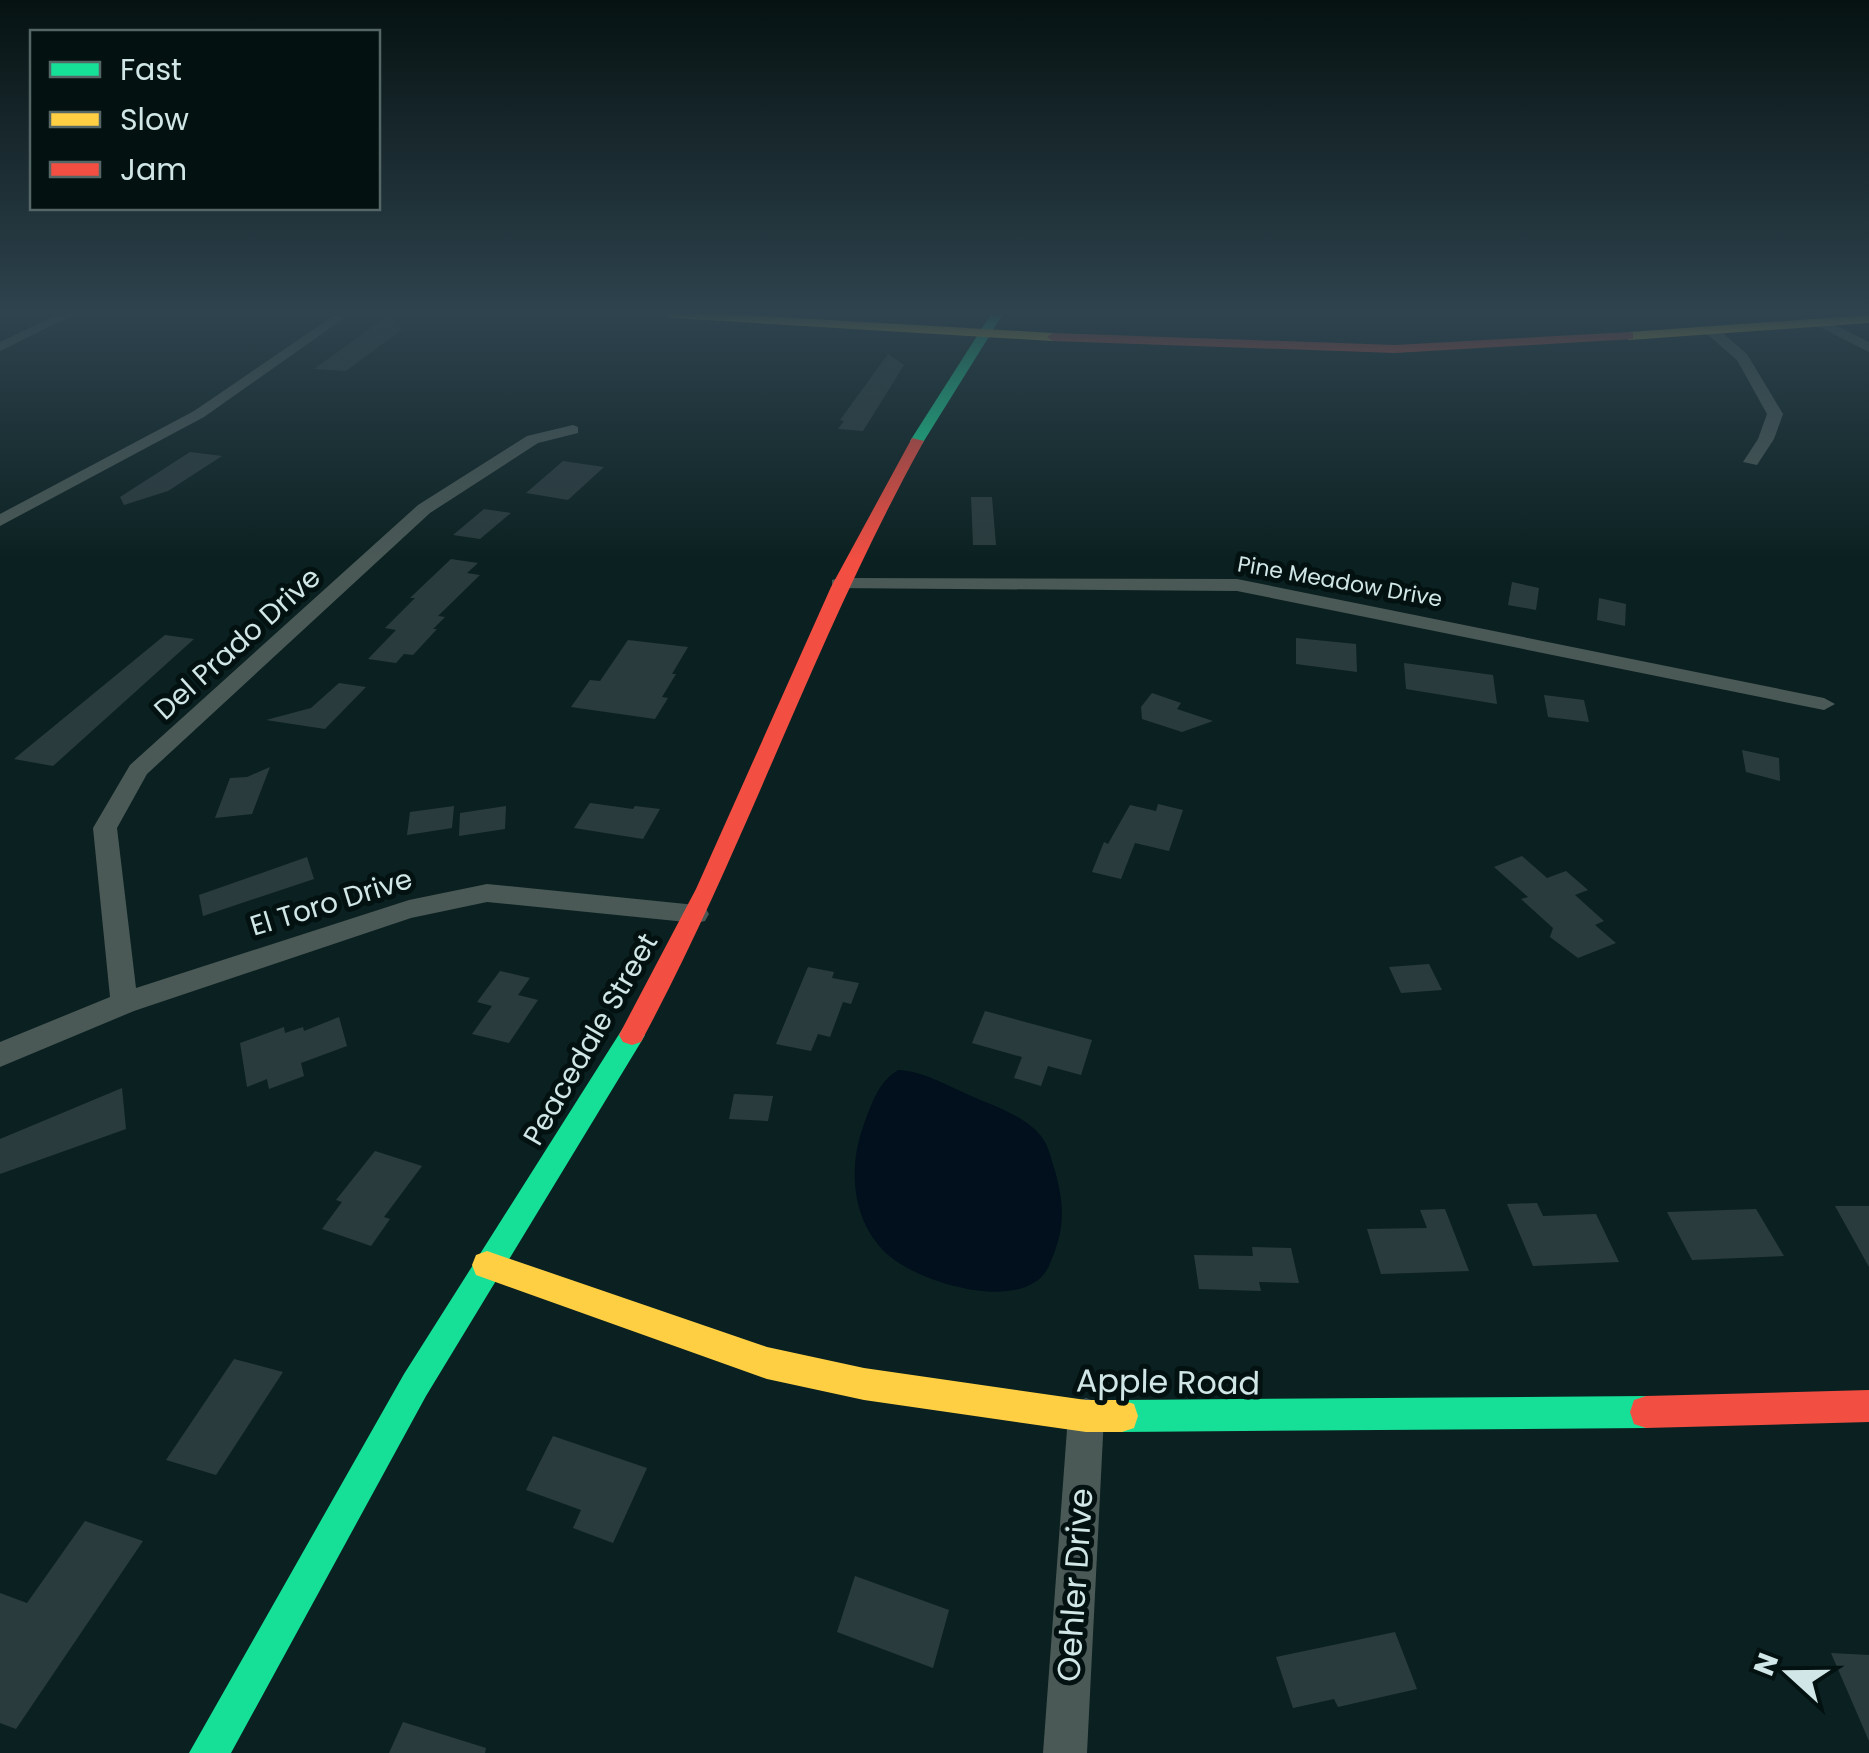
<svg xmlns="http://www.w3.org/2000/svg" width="1869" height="1753" font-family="Poppins,sans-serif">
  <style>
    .water { fill: #01101c }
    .building { fill: #2a3b3d }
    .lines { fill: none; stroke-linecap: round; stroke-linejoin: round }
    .street { fill: #4a5956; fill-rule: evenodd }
    .fast { fill: #16e098; fill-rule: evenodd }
    .slow { fill: #ffcf43; fill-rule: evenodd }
    .jam { fill: #f24e42; fill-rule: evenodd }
    .labels { text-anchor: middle; stroke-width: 10; stroke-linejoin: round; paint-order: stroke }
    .far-street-label { font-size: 22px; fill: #d1e6e6; stroke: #031111 }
    .street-label { font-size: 28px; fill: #d1e6e6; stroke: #031111 }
    .near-street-label { font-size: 32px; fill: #d1e6e6; stroke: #031111 }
  </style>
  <rect width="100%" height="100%" fill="#0b2121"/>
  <!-- water -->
  <path class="water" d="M898,1070C923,1071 946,1085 969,1095C993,1106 1024,1115 1041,1136C1049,1146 1051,1159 1055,1171C1065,1207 1065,1230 1049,1266C1026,1316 917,1283 886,1253C852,1221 848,1169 863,1127C871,1105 878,1082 898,1070Z"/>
  <!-- building -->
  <g class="building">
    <path d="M390,314L402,329L346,371L314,369Z"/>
    <path d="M888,354L904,365L863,431L838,429L844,421L840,420Z"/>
    <path d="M190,452L222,456L168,491L124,505L120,497Z"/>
    <path d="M563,461L604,467L568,500L526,493Z"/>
    <path d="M971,497H992L996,545H973Z"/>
    <path d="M484,509L511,513L480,539L453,535Z"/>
    <path d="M451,559L478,563L467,573L480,575L438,616L445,617L433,629H437L413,655L404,654L396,663L368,659L396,630L385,628L415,598H410Z"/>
    <path d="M1512,582L1539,588L1536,610L1508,605Z"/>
    <path d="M1599,598L1626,604L1625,626L1597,620Z"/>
    <path d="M165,635L194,639L53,766L14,759Z"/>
    <path d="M1296,638L1356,644L1357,672L1296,664Z"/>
    <path d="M628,640L688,647L672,674H676L662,697L668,698L655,719L571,707L590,680L600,681Z"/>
    <path d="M1404,663L1493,675L1497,704L1406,689Z"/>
    <path d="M339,683L366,687L325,729L266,720L311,708Z"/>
    <path d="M1152,693L1181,703L1177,709L1213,721L1182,732L1142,719L1141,707Z"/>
    <path d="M1544,695L1584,700L1589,722L1548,717Z"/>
    <path d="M1742,750L1779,758L1780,781L1746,772Z"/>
    <path d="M270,767L252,814L215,818L230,778L247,777Z"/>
    <path d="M590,803L633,809L635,806L660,809L643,839L574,828Z"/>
    <path d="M1158,804L1183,810L1169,851L1135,843L1121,879L1092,872L1104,842L1108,844L1130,805L1156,811Z"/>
    <path d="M454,806L452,828L407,835L410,812Z"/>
    <path d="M506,806L505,829L459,836L460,813Z"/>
    <path d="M1522,856L1547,878L1566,871L1588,890L1575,895L1604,921L1595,925L1616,943L1578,958L1550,937L1553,928L1521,899L1528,897L1494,867Z"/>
    <path d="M307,857L314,879L203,916L199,895Z"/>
    <path d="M1429,964L1442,990L1401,993L1389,967Z"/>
    <path d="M808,967L834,972L832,978L859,983L851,1004L843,1002L830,1037L818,1034L811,1051L776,1044Z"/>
    <path d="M500,971L530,978L518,995L538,1000L509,1043L472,1034L492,1006L477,1002Z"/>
    <path d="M985,1011L1092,1040L1081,1075L1048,1066L1041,1086L1014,1078L1022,1057L972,1043Z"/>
    <path d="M339,1017L347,1046L301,1063L304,1076L269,1089L267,1079L247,1087L240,1043L284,1027L285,1033L303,1027L304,1031Z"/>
    <path d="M122,1088L126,1129L0,1174V1139Z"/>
    <path d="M734,1094L773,1096L768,1121L729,1119Z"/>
    <path d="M375,1151L422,1166L384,1217L390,1219L371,1246L322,1229L342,1202L336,1200Z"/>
    <path d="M1537,1203L1543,1216L1596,1214L1619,1262L1533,1266L1507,1204Z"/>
    <path d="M1835,1206H1869V1267Z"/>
    <path d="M1445,1209L1469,1271L1381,1274L1367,1229L1427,1228L1420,1210Z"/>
    <path d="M1756,1209L1784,1256L1692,1260L1667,1212Z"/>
    <path d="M1252,1247L1291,1248L1299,1283L1259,1282L1261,1291L1199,1289L1194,1255L1253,1256Z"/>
    <path d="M234,1359L283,1372L216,1475L166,1460Z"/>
    <path d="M553,1436L647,1468L613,1543L573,1528L581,1510L526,1490Z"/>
    <path d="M85,1521L143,1541L16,1729L0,1723V1593L27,1603Z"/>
    <path d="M855,1576L949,1610L933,1668L837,1632Z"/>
    <path d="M1395,1632L1417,1689L1338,1707L1334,1699L1293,1708L1276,1657Z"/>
    <path d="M1831,1653L1869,1655V1741Z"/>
    <path d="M403,1722L486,1748L485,1753H389Z"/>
  </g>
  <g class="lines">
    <!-- street -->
    <g class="street">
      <path d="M59,314H75L0,351V342Z"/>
      <path d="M336,314H350L204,417L0,526V514L194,411Z"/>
      <path d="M1821,318L1869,342V352L1816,325L1814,322Z"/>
      <path d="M1707,328H1717L1747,354L1783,414L1774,439L1757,465L1743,462L1758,439L1767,414L1737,360L1707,334Z"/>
      <path d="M573,425L578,427V433L538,443L430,513L147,774L117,828L136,988L409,900L487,884L696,905L705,907L709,914L705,921L696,923L487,902L411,918L134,1011L0,1067V1042L110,997L93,828L130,765L418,505L527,436Z"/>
      <path d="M839,578L1237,579L1824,698L1835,704L1824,710L1237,591L832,588V580Z"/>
      <path d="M1086,1398L1099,1403L1104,1416L1087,1753H1043L1068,1416L1073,1403Z"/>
    </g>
    <!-- fast -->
    <g class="fast">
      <path d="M991,314H1003L922,444H912L910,441Z"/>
      <path d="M632,1025L641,1028L645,1035L641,1042L426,1396L231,1753H189L404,1374L623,1028Z"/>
      <path d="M1646,1396L1658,1400L1662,1412L1658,1424L1646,1428L1122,1432L1110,1428L1106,1416L1110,1404L1122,1400Z"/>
    </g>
    <!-- slow -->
    <g class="slow">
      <path d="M666,314H727L1053,333L1059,337L1053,341L672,318Z"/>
      <path d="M1869,315V323L1629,340L1623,336L1629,332Z"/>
      <path d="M487,1251L767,1347L864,1368L1086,1400H1122L1134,1404L1138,1416L1134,1428L1122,1432H1086L864,1400L767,1379L476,1275L472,1265L476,1255Z"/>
    </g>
    <!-- jam -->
    <g class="jam">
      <path d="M1629,332L1633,333V339L1395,353L1053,341L1047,337L1053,333L1395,345Z"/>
      <path d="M912,438L924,441C816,635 746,847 641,1042L632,1045L623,1042L619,1035L696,889L831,587Z"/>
      <path d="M1869,1390V1422L1646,1428L1634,1424L1630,1412L1634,1400L1646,1396Z"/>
    </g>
  </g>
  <!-- sky -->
  <linearGradient id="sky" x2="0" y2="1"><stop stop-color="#061212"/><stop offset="0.56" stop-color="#2e434e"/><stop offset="1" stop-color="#2e434e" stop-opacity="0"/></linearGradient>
  <rect width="1869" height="559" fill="url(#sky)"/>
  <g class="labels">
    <!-- far-street labels -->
    <g class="far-street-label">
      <text transform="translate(1340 581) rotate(10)" y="8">Pine Meadow Drive</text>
    </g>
    <!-- street labels -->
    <g class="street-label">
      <text transform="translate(237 643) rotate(-42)" y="10">Del Prado Drive</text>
      <text transform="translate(331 902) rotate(-17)" y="10">El Toro Drive</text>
      <text transform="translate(590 1039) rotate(-60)" y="10">Peacedale Street</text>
    </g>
    <!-- near-street labels -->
    <g class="near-street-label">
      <text transform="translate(1168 1382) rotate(1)" y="11">Apple Road</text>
      <text transform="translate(1075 1585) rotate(-86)" y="11">Oehler Drive</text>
    </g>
  </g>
  <!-- legend -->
  <rect x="30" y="30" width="350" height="180" fill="#031111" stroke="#556666" stroke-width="2.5"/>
  <rect x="50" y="62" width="50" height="15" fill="#16e098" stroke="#556666" stroke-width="2.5"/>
  <text x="120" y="80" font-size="30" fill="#d1e6e6">Fast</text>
  <rect x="50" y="112" width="50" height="15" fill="#ffcf43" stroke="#556666" stroke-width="2.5"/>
  <text x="120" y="130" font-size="30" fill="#d1e6e6">Slow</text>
  <rect x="50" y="162" width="50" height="15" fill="#f24e42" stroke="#556666" stroke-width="2.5"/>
  <text x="120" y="180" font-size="30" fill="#d1e6e6">Jam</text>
  <!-- north arrow -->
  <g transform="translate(1789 1673) rotate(291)" stroke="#031111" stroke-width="8" paint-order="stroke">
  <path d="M0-8L18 38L0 25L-18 38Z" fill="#d1e6e6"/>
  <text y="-15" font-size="28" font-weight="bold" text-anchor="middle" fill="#d1e6e6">N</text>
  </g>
</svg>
